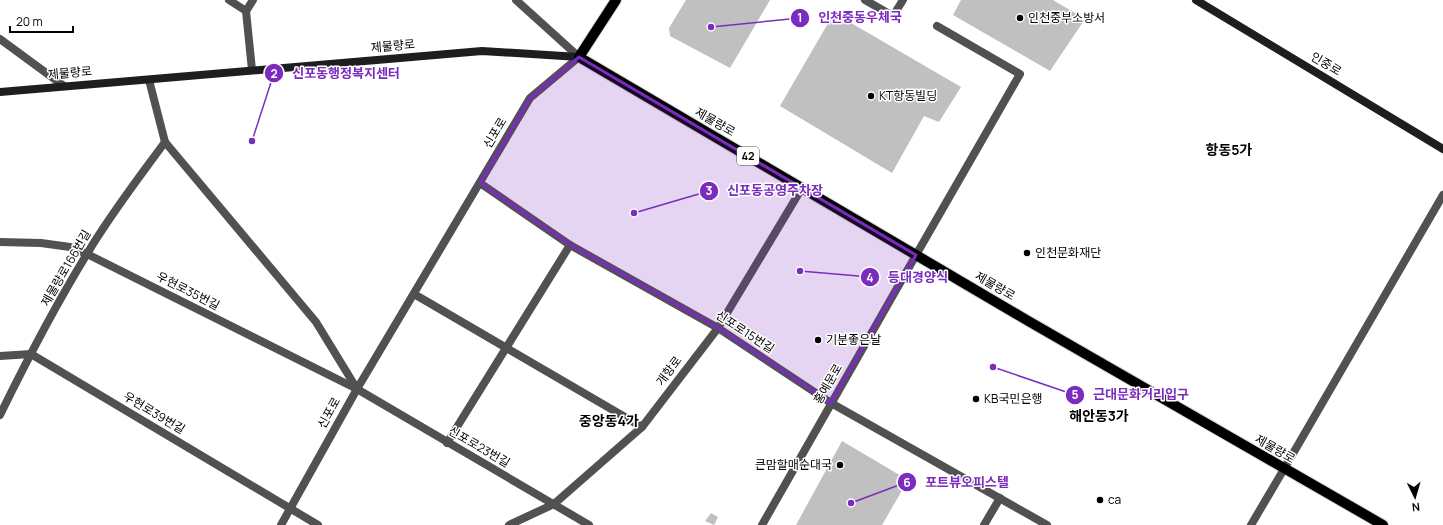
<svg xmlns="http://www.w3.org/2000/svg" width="1443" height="525" font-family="Manrope,'Noto Sans KR',sans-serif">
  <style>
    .building { fill: #c0c0c0 }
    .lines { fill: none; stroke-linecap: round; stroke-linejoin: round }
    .primary-casing { stroke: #dbdbdb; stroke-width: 12 }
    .service { stroke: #515151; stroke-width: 8 }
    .minor { stroke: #515151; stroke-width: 8 }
    .tertiary { stroke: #515151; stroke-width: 8 }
    .secondary { stroke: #1e1e1e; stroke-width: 8 }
    .primary { stroke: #000; stroke-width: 10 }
    .marked { fill: #7b2cbf; fill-opacity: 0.2; stroke: #7b2cbf; stroke-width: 3; stroke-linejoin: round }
    .poi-dot { fill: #000; stroke: #fff; stroke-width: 1.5 }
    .labels { text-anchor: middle; stroke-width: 3; stroke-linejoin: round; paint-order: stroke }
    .shield { fill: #fff; stroke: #4c4c4c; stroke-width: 1 }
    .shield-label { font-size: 11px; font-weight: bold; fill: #000 }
    .poi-label { font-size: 12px; fill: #000; stroke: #fff; text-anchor: start }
    .street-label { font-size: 12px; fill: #000; stroke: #fff }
    .quarter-label { font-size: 14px; font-weight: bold; fill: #000; stroke: #fff }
    .leader { fill: none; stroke: #7b2cbf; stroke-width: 1.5 }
    .callout-dot { fill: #7b2cbf; stroke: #fff; stroke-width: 1.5 }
    .mark-label { font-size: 12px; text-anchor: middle; font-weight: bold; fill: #fff }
    .callout-label { font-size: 13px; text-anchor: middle; font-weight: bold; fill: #7b2cbf; stroke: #fff; stroke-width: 3; stroke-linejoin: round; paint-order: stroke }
  </style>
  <rect width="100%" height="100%" fill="#fff"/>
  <!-- building -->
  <g class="building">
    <path d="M686,0H770L730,68L670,36L669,28Z"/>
    <path d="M961,0H1053L1085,19L1050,71L953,15Z"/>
    <path d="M834,13L961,87L939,122L924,116L892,173L780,106Z"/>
    <path d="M842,441L908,480L882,525H796Z"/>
    <path d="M711,513L718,517L714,525L705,521Z"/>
  </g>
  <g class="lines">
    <defs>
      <path id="primary" d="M616,0L579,57L1030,322L1383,525"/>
    </defs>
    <!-- primary casing -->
    <use href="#primary" class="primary-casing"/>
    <!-- service -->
    <g class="service">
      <path d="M865,0L893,16L903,0"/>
      <path d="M149,80L165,142"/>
      <path d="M916,255L1020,74L937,26"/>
      <path d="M984,525L1000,498"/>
    </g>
    <!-- minor -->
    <g class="minor">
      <path d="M229,0L246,11"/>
      <path d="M0,39L64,86"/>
      <path d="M252,70L246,11L253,0"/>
      <path d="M480,183L570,245L718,328L831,403L1047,525"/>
      <path d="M0,242L41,243L70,247L87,254L357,389L589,525"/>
      <path d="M414,294L642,427"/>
      <path d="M0,356L31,354L318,525"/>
      <path d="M0,415C27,360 55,306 87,254C110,215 138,179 165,142L316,322L357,389"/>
      <path d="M447,443L570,245"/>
      <path d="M1284,469L1443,195"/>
      <path d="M281,525L357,389L530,98L579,57L516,0"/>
    </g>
    <!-- tertiary -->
    <g class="tertiary">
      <path d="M509,525L554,504L642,427L718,328L802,188"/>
      <path d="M762,525L916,255"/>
      <path d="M1251,525L1284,469"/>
    </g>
    <!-- secondary -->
    <g class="secondary">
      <path d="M1196,0L1443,149"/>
      <path d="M0,92L482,51L579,57"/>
    </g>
    <!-- primary -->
    <use href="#primary" class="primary"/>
  </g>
  <!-- marked area -->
  <path class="marked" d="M579,57L916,255L831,403L718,328L570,245L480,183L530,98Z"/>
  <!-- markers -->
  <g class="poi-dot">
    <circle cx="1020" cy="18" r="4"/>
    <circle cx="871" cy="96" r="4"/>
    <circle cx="1027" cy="253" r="4"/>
    <circle cx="818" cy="340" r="4"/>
    <circle cx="976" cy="399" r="4"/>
    <circle cx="840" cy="465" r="4"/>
    <circle cx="1100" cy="500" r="4"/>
  </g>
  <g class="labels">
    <!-- shield labels -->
    <rect class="shield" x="737" y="147" width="22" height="18" rx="3"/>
    <g class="shield-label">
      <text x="748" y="160">42</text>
    </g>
    <!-- poi labels -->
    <g class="poi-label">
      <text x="1028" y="22">인천중부소방서</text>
      <text x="879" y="100">KT항동빌딩</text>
      <text x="1035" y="257">인천문화재단</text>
      <text x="826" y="344">기분좋은날</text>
      <text x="984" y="403">KB국민은행</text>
      <text x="832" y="469" text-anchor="end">큰맘할매순대국</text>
      <text x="1108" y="504">ca</text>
    </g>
    <!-- street labels -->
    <g class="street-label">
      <text transform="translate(393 46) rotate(-5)" y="4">제물량로</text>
      <text transform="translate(1326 64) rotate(31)" y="4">인중로</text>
      <text transform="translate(70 73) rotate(-5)" y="4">제물량로</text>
      <text transform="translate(715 122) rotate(30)" y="4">제물량로</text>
      <text transform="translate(495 133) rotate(-59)" y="4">신포로</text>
      <text transform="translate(66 268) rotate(-60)" y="4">제물량로166번길</text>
      <text transform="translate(995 286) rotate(30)" y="4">제물량로</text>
      <text transform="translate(188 291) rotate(27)" y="4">우현로35번길</text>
      <text transform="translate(745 332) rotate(33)" y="4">신포로15번길</text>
      <text transform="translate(669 371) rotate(-53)" y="4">개항로</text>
      <text transform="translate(828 384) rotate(-60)" y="4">홍예문로</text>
      <text transform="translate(154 413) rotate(31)" y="4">우현로39번길</text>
      <text transform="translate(329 413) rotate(-61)" y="4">신포로</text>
      <text transform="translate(479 447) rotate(30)" y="4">신포로23번길</text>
      <text transform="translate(1275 449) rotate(30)" y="4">제물량로</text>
    </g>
    <!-- quarter labels -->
    <g class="quarter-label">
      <text x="1229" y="155">항동5가</text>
      <text x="1099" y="421">해안동3가</text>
      <text x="609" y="426">중앙동4가</text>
    </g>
  </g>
  <!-- callouts -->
  <path class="leader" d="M711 27L800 18M252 141L274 73M634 213L709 191M800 271L870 277M993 367L1075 395M851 503L907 482"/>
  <g class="callout-dot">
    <circle cx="711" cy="27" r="4"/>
    <circle cx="252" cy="141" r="4"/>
    <circle cx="634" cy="213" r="4"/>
    <circle cx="800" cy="271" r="4"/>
    <circle cx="993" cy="367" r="4"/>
    <circle cx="851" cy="503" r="4"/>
    <circle cx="800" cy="18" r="10"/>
    <circle cx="274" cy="73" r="10"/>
    <circle cx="709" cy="191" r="10"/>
    <circle cx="870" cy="277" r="10"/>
    <circle cx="1075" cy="395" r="10"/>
    <circle cx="907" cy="482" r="10"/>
  </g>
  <g class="mark-label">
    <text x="800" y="22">1</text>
    <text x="274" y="78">2</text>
    <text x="709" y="195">3</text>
    <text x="870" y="282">4</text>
    <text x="1075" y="399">5</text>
    <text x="907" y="487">6</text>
  </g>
  <g class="callout-label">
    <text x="860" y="22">인천중동우체국</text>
    <text x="346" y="78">신포동행정복지센터</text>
    <text x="775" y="195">신포동공영주차장</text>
    <text x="918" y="282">등대경양식</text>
    <text x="1141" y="399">근대문화거리입구</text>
    <text x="967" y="487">포트뷰오피스텔</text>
  </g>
  <!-- north arrow -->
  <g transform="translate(1415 497) rotate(175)" stroke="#ffffff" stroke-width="3" paint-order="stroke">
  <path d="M0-3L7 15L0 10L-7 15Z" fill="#000000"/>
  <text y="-6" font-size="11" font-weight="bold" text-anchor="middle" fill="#000000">N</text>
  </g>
  <!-- scale -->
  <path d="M10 26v6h63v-6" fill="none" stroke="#000000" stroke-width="2"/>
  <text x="16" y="26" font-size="12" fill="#000000" stroke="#ffffff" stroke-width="3" paint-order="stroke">20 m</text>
</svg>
